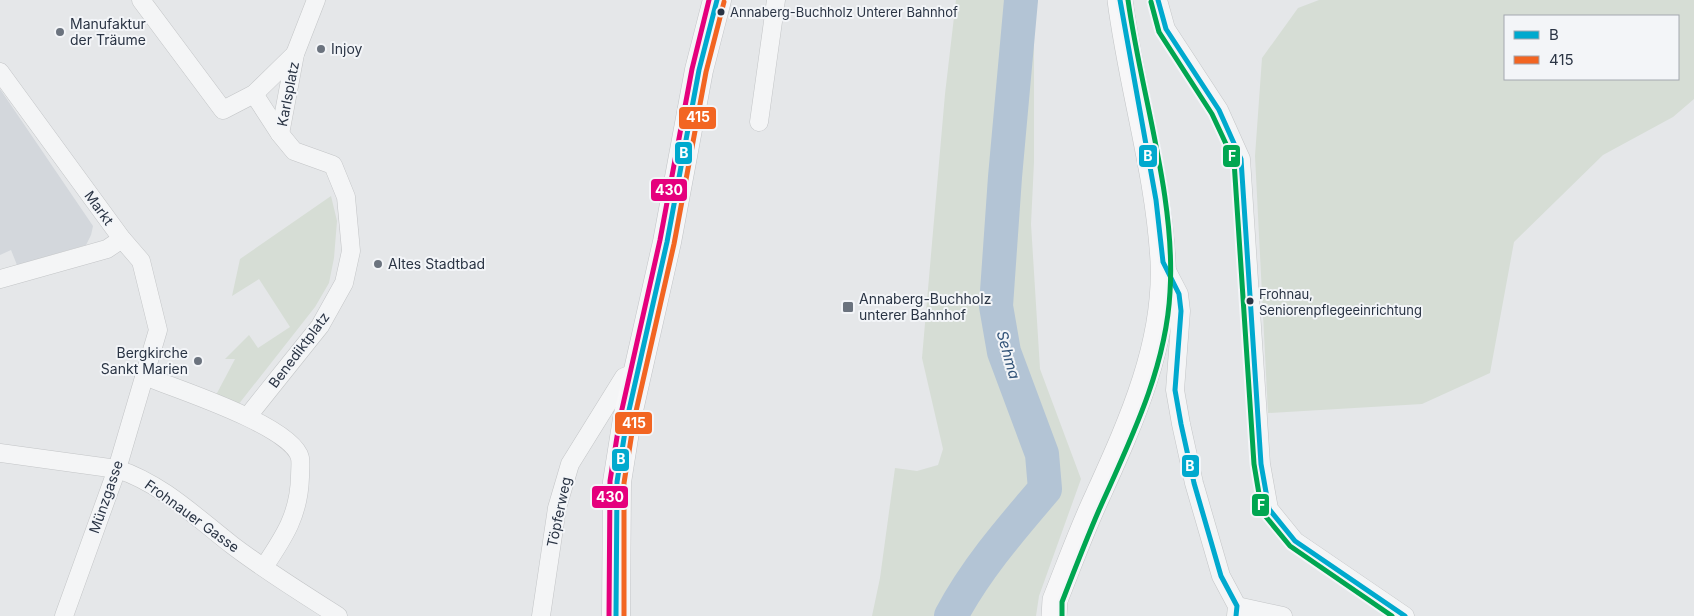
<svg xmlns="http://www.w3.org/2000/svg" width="1694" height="616" font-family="Inter,sans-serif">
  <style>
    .built { fill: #d3d7dc }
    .green { fill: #d6ddd5; fill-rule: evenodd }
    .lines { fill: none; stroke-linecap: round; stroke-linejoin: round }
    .river { stroke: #b3c4d5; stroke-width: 34 }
    .minor-casing { stroke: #c3c5c7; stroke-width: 19 }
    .secondary-casing { stroke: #c3c5c7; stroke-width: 26 }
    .primary-casing { stroke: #c1c4c7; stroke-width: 29 }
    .minor { stroke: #f4f5f6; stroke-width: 18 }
    .secondary { stroke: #f7f7f8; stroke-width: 25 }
    .primary { stroke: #f7f7f8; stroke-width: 28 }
    .bus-1-casing { stroke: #f3f5f8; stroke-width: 9 }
    .bus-2-casing { stroke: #f3f5f8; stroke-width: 9 }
    .bus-3-casing { stroke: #f3f5f8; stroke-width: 9 }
    .bus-4-casing { stroke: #f3f5f8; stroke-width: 9 }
    .bus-1 { stroke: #00a9ce; stroke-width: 5 }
    .bus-2 { stroke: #f26522; stroke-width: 5 }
    .bus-3 { stroke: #e5007d; stroke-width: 5 }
    .bus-4 { stroke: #00a651; stroke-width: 5 }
    .bus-dot { fill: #2a3444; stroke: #f3f5f8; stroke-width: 2 }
    .poi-dot { fill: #6b737e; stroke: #f3f5f8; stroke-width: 2 }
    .labels { text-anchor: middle; stroke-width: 4; stroke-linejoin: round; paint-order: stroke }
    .bus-label { font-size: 13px; fill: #2a3444; stroke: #f3f5f8; text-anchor: start }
    .poi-label { font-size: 14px; fill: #2a3444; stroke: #f3f5f8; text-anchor: start }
    .street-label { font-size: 14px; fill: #2a3444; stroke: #f3f5f8 }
    .water-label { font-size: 15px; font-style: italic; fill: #335479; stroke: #f3f5f8 }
    .line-badge { stroke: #f3f5f8; stroke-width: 2 }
    .badge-label { font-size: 14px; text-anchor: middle; font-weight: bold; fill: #fff }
  </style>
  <rect width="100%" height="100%" fill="#e5e7e9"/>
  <!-- built -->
  <path class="built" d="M0,89L93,226L91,235L86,245L17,265L11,250L0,255Z"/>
  <!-- green -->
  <g class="green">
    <path d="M956,0H1038L1034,17V162L1031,224L1040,369L1081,479L1039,596L1036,616H872L880,578L895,468L917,471L938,465L943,449L922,358L945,94Z"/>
    <path d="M1319,0H1694V99L1673,117L1603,155L1514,242L1490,373L1422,404L1268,413L1255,156L1262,58L1298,8ZM1505,16H1678V79H1505Z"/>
    <path d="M331,196L337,221L334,258L329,283L315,307L238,405L216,395L235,359H225L249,335L258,348L290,327L259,279L232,296L240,259Z"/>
  </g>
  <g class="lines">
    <!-- river -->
    <path class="river" d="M951,616C976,569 1010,530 1045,489L1042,454L1004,352L996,306L1005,177L1021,0"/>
    <defs>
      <g id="minor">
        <path d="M141,0L223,110L254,94L295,54"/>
        <path d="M1158,0L1166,29L1219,110L1241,159L1261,464L1269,509L1295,541L1405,616"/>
        <path d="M0,72L122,239L141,261L158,330L117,469L64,616"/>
        <path d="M759,122L776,0"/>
        <path d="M280,134L295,54L316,0"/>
        <path d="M1165,267L1179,294L1181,311L1175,390L1181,424L1194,483L1221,576L1237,606L1236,616"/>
        <path d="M0,279L107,249L122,239"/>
        <path d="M144,376C174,388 293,426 300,458C301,463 300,471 300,477C299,515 284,537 264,567"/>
        <path d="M248,416L320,326L344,283L351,251L346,197L333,165L294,151L280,134L254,94"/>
        <path d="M0,453L117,469C161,483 196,517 232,545C266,571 302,593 338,616"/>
        <path d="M1237,606L1283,616"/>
        <path d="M541,616L557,508L570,464L624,377L637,372"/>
      </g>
      <path id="secondary" d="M1054,616L1055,600C1069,565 1082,529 1098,495C1131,422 1167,343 1163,261C1158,172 1131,87 1120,0"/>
      <path id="primary" d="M616,616L617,482L627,419L667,242L699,70L717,0"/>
    </defs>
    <!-- minor casing -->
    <use href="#minor" class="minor-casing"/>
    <!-- secondary casing -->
    <use href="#secondary" class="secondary-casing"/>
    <!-- primary casing -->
    <use href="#primary" class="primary-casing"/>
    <!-- minor -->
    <use href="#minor" class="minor"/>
    <!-- secondary -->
    <use href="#secondary" class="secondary"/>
    <!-- primary -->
    <use href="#primary" class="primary"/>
    <defs>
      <g id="bus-1">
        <path d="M1120,0L1156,200L1163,262L1179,294L1181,311L1175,390L1181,424L1194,483L1221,576L1237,606L1236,616"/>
        <path d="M1158,0L1166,29L1219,110L1241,159L1261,464L1269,509L1295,541L1405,616"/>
        <path d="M616,616L617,482L627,419L667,242L699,70L717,0"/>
      </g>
      <path id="bus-2" d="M624,616V483L634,420L674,244L706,72L724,2"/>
      <path id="bus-3" d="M609,616L610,481L620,418L660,240L692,69L709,0"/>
      <g id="bus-4">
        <path d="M1151,2L1159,32L1212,114L1234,161L1254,464L1262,512L1290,546L1392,616"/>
        <path d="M1062,616V602C1074,571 1086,540 1099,510C1130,441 1166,369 1170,292C1176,198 1141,94 1128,0"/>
      </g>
    </defs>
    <!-- bus-1 casing -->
    <use href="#bus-1" class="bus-1-casing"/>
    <!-- bus-2 casing -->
    <use href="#bus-2" class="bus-2-casing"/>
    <!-- bus-3 casing -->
    <use href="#bus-3" class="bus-3-casing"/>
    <!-- bus-4 casing -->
    <use href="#bus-4" class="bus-4-casing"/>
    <!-- bus-1 -->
    <use href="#bus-1" class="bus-1"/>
    <!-- bus-2 -->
    <use href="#bus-2" class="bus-2"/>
    <!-- bus-3 -->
    <use href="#bus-3" class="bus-3"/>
    <!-- bus-4 -->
    <use href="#bus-4" class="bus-4"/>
  </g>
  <!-- markers -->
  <g class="bus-dot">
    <circle cx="721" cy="12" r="4.5"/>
    <circle cx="1250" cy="301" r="4.5"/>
  </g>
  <g class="poi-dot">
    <circle cx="60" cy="32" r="5"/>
    <circle cx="321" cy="49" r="5"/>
    <circle cx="378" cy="264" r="5"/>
    <rect x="842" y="301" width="12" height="12" rx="2.5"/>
    <circle cx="198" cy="361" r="5"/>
  </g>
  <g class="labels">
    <!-- bus labels -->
    <g class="bus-label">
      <text x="730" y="17">Annaberg-Buchholz Unterer Bahnhof</text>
      <text x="1259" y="299">Frohnau,<tspan x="1259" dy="16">Seniorenpflegeeinrichtung</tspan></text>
    </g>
    <!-- poi labels -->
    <g class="poi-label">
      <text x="70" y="29">Manufaktur<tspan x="70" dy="16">der Träume</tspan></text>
      <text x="331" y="54">Injoy</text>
      <text x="388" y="269">Altes Stadtbad</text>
      <text x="859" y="304">Annaberg-Buchholz<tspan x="859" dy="16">unterer Bahnhof</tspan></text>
      <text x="188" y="358" text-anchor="end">Bergkirche<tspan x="188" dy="16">Sankt Marien</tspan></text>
    </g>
    <!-- street labels -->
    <g class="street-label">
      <text transform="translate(288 94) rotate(-79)" y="5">Karlsplatz</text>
      <text transform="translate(99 208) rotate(54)" y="5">Markt</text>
      <text transform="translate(299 350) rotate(-53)" y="5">Benediktplatz</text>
      <text transform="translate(106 497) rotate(-71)" y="5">Münzgasse</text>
      <text transform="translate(559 512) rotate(-78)" y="5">Töpferweg</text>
      <text transform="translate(192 516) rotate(36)" y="5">Frohnauer Gasse</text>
    </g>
    <!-- water labels -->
    <g class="water-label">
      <text transform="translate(1008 355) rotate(74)" y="5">Sehma</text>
    </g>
  </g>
  <g class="line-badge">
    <rect x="678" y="106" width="39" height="24" rx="5" fill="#f26522"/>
    <rect x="674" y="141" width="19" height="24" rx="5" fill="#00a9ce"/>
    <rect x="1138" y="144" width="20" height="24" rx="5" fill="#00a9ce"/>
    <rect x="1222" y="144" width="19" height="24" rx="5" fill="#00a651"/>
    <rect x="650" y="178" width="38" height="24" rx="5" fill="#e5007d"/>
    <rect x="614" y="411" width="39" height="24" rx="5" fill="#f26522"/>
    <rect x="611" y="448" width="19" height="24" rx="5" fill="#00a9ce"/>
    <rect x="1181" y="454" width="19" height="24" rx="5" fill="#00a9ce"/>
    <rect x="591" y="485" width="38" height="24" rx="5" fill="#e5007d"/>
    <rect x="1251" y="493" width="19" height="24" rx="5" fill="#00a651"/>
  </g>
  <g class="badge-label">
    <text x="698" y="122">415</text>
    <text x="684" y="158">B</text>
    <text x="1148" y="161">B</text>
    <text x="1232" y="161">F</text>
    <text x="669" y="195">430</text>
    <text x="634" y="428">415</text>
    <text x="621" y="464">B</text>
    <text x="1190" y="471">B</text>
    <text x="610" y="502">430</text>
    <text x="1261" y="510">F</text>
  </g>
  <!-- legend -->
  <rect x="1504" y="15" width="175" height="65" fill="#f3f5f8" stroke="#a3a8b0"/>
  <rect x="1514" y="31" width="25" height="8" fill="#00a9ce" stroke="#a3a8b0"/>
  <text x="1549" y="40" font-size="15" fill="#2a3444">B</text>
  <rect x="1514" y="56" width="25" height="8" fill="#f26522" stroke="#a3a8b0"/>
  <text x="1549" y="65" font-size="15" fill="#2a3444">415</text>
</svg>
